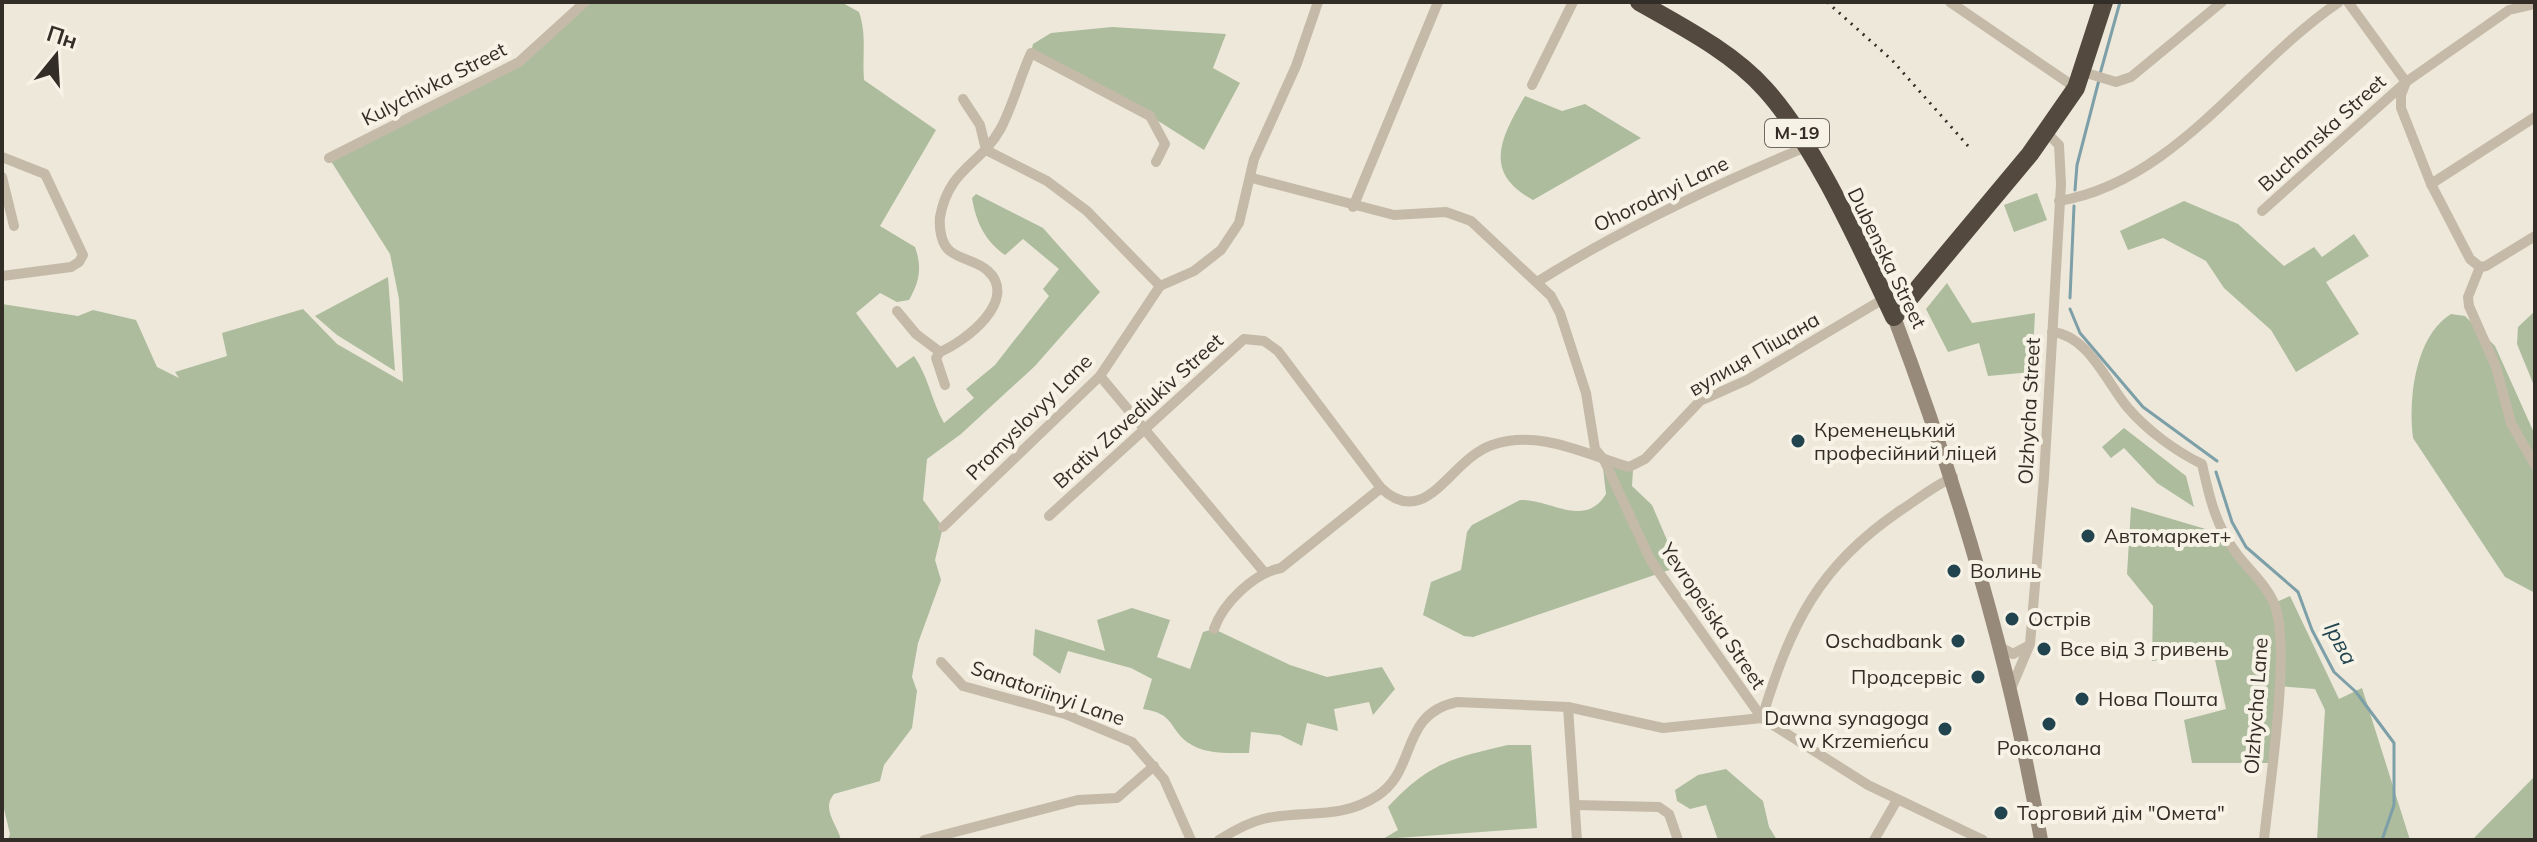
<svg xmlns="http://www.w3.org/2000/svg" width="2537" height="842" font-family="Mulish,sans-serif">
  <style>
    .green { fill: #acbc9c }
    .lines { fill: none; stroke-linecap: round; stroke-linejoin: round }
    .stream { stroke: #7d9fa8; stroke-width: 3 }
    .street { stroke: #c5baa8; stroke-width: 10 }
    .secondary { stroke: #988a7a; stroke-width: 14 }
    .highway { stroke: #53493f; stroke-width: 18 }
    .rail { stroke: #332d27; stroke-width: 3; stroke-dasharray: 2 6; stroke-linecap: butt }
    .poi-dot { fill: #22444f; stroke: #f7f2e6; stroke-width: 3 }
    .labels { text-anchor: middle; stroke-width: 8; stroke-linejoin: round; paint-order: stroke }
    .shield { fill: #f7f2e6; stroke: #6e6860; stroke-width: 2 }
    .shield-label { font-size: 18px; font-weight: bold; fill: #332d27 }
    .street-label { font-size: 20px; fill: #332d27; stroke: #f7f2e6 }
    .poi-label { font-size: 20px; fill: #332d27; stroke: #f7f2e6; text-anchor: start }
    .water-label { font-size: 22px; font-style: italic; fill: #22444f; stroke: #f7f2e6 }
  </style>
  <rect width="100%" height="100%" fill="#eee8db"/>
  <!-- green -->
  <g class="green">
    <path d="M585,2H841L859,12C867,35 862,55 864,80L936,130L880,226L915,247C922,267 920,281 909,300L897,302L880,293L856,313L897,368L914,356C929,378 931,400 944,423L974,398L966,389L995,365L1049,296L1043,289L1059,269L1023,239L1005,255C985,241 976,222 972,198L976,194L1043,228L1100,292L1035,366L961,434L927,459L923,500L943,527L935,560L941,580L918,643L912,677L917,691L912,728L884,765L880,781L834,794C821,809 837,824 841,840H8L10,834L2,801V304L78,316L93,310L136,320L157,367L179,378L175,372L227,356L222,333L303,309L337,344L403,382L399,299L390,254L329,158L519,62Z"/>
    <path d="M1112,27L1226,34L1213,68L1240,83L1204,150L1133,105L1031,53L1033,44L1051,33Z"/>
    <path d="M1525,96L1562,111L1585,104L1641,138L1533,200C1481,172 1502,136 1525,96Z"/>
    <path d="M2037,193L2047,220L2014,232L2004,205Z"/>
    <path d="M2184,201L2238,224L2284,266L2314,247L2322,257L2354,234L2369,256L2326,282L2359,334L2296,372L2271,330L2224,288L2206,261L2163,238L2128,250L2120,231Z"/>
    <path d="M388,277L395,371L337,335L315,316Z"/>
    <path d="M1947,283L1972,323L2035,313L2032,372L1988,376L1979,343L1948,352L1926,309Z"/>
    <path d="M2535,311V388L2517,344L2518,327Z"/>
    <path d="M2451,314L2465,316L2495,346L2535,435V593L2505,577L2413,438C2408,399 2415,336 2451,314Z"/>
    <path d="M2124,428L2186,476L2194,507L2157,483L2124,448L2111,458L2102,447Z"/>
    <path d="M1602,459L1633,470L1632,486L1652,505L1676,561L1675,568L1473,637L1464,636L1423,615L1431,582L1461,570L1467,532L1472,525L1520,500C1550,499 1585,529 1606,494Z"/>
    <path d="M2131,507L2226,535L2274,603L2290,596L2339,699L2362,688L2410,840H2317L2325,710L2315,689L2278,686L2271,763H2192L2184,720L2226,709L2213,651L2152,661L2153,606L2127,574Z"/>
    <path d="M1132,608L1170,620L1157,657L1190,669L1203,632L1214,629L1290,665L1327,677L1382,667L1395,689L1373,715L1369,702L1334,709L1338,731L1307,723L1302,746L1280,735L1251,732L1249,753C1229,753 1205,755 1187,742C1168,727 1175,714 1143,709L1152,679L1131,668L1068,651L1060,674L1033,655L1035,629L1105,651L1097,620Z"/>
    <path d="M1508,745H1531L1537,828L1383,839L1398,830L1388,807C1429,763 1452,758 1508,745Z"/>
    <path d="M1726,769L1763,801L1769,827L1777,840H1718L1706,805L1690,809L1677,801L1675,790L1698,775Z"/>
    <path d="M2535,776V840H2472Z"/>
  </g>
  <g class="lines">
    <!-- stream -->
    <g class="stream">
      <path d="M2100,74L2120,2"/>
      <path d="M2075,190L2077,165L2099,80"/>
      <path d="M2070,298L2074,206"/>
      <path d="M2070,309L2080,333L2143,407L2217,461"/>
      <path d="M2216,472L2232,522L2246,547L2298,592L2312,630L2334,672L2356,692L2394,743V805L2382,840"/>
    </g>
    <!-- street -->
    <g class="street">
      <path d="M1950,2L2076,88"/>
      <path d="M2348,2L2406,82L2401,95V108L2431,184L2470,259L2480,267L2486,266L2535,236"/>
      <path d="M2083,72L2116,82L2131,77L2222,2"/>
      <path d="M1532,85L1573,2"/>
      <path d="M963,99L980,125L986,150"/>
      <path d="M986,150L1047,181L1087,211L1160,286"/>
      <path d="M2,157L45,174L83,255L79,262L71,267L2,276"/>
      <path d="M329,158L519,62L585,2"/>
      <path d="M2,177L14,226"/>
      <path d="M1252,178L1394,215L1446,212L1471,221L1551,296L1560,313L1586,393L1595,449L1604,460L1651,561L1762,718L1868,785L1983,840"/>
      <path d="M2431,184L2535,117"/>
      <path d="M2059,201C2175,182 2247,64 2339,2"/>
      <path d="M1353,207L1438,2"/>
      <path d="M2262,211L2406,82L2509,10L2535,4"/>
      <path d="M2480,267L2468,297L2469,306L2496,367L2511,423L2535,465"/>
      <path d="M1537,282C1623,228 1712,186 1806,147"/>
      <path d="M897,311L916,334L940,352C966,341 1019,300 988,271C978,261 961,260 950,251C941,244 939,228 940,217C949,168 980,166 1001,128C1013,105 1020,77 1031,53L1150,116L1165,144L1156,162"/>
      <path d="M2052,332C2088,335 2107,383 2128,408C2147,430 2175,451 2202,464C2209,496 2216,527 2237,554C2249,570 2265,583 2274,603C2292,646 2269,787 2264,840"/>
      <path d="M940,352L936,358L945,385"/>
      <path d="M1100,376L1264,572"/>
      <path d="M1049,516L1244,339L1264,341L1278,351L1381,488"/>
      <path d="M943,527L1100,376L1160,286L1194,271L1221,250L1239,223L1254,159L1296,66L1318,2"/>
      <path d="M1214,629C1223,603 1254,573 1281,568L1381,488C1427,531 1449,460 1492,445C1540,429 1584,454 1629,467L1645,459L1700,401L1747,380L1885,298"/>
      <path d="M1998,646L2013,654L2028,646"/>
      <path d="M941,662L963,686L1065,714L1132,742L1164,779L1191,840"/>
      <path d="M2010,691L2030,644L2044,478L2061,184L2059,145L2046,132"/>
      <path d="M1568,707L1577,840"/>
      <path d="M1575,805L1659,807L1669,814L1678,840"/>
      <path d="M924,840L1078,800L1117,798L1154,766"/>
      <path d="M1219,840C1233,831 1247,823 1263,819C1303,809 1339,821 1377,796C1418,770 1399,714 1457,702L1568,707L1663,728L1762,718C1791,624 1818,566 1901,510C1918,499 1934,486 1953,477"/>
      <path d="M1874,840L1897,800"/>
    </g>
    <!-- secondary -->
    <path class="secondary" d="M1894,317C1958,486 2010,662 2041,840"/>
    <!-- highway -->
    <path class="highway" d="M1639,2C1681,26 1732,52 1765,89C1815,144 1861,248 1894,317L2030,154L2076,88L2104,2"/>
    <!-- rail -->
    <path class="rail" d="M1827,2L1892,60L1968,146"/>
  </g>
  <!-- markers -->
  <g class="poi-dot">
    <circle cx="1798" cy="441" r="8"/>
    <circle cx="2088" cy="536" r="8"/>
    <circle cx="1954" cy="571" r="8"/>
    <circle cx="2012" cy="619" r="8"/>
    <circle cx="1958" cy="641" r="8"/>
    <circle cx="2044" cy="649" r="8"/>
    <circle cx="1978" cy="677" r="8"/>
    <circle cx="2082" cy="699" r="8"/>
    <circle cx="2049" cy="724" r="8"/>
    <circle cx="1945" cy="729" r="8"/>
    <circle cx="2001" cy="813" r="8"/>
  </g>
  <g class="labels">
    <!-- shield labels -->
    <rect class="shield" x="1765" y="119" width="64" height="28" rx="6"/>
    <g class="shield-label">
      <text x="1797" y="139">М-19</text>
    </g>
    <!-- street labels -->
    <g class="street-label">
      <text transform="translate(434 84) rotate(-27)" y="7">Kulychivka Street</text>
      <text transform="translate(2322 133) rotate(-42)" y="7">Buchanska Street</text>
      <text transform="translate(1661 194) rotate(-26)" y="7">Ohorodnyi Lane</text>
      <text transform="translate(1887 258) rotate(64)" y="7">Dubenska Street</text>
      <text transform="translate(1754 354) rotate(-30)" y="7">вулиця Піщана</text>
      <text transform="translate(1138 411) rotate(-42)" y="7">Brativ Zavediukiv Street</text>
      <text transform="translate(2029 411) rotate(-87)" y="7">Olzhycha Street</text>
      <text transform="translate(1029 417) rotate(-45)" y="7">Promyslovyy Lane</text>
      <text transform="translate(1713 616) rotate(56)" y="7">Yevropeiska Street</text>
      <text transform="translate(1048 693) rotate(19)" y="7">Sanatoriinyi Lane</text>
      <text transform="translate(2256 706) rotate(-86)" y="7">Olzhycha Lane</text>
    </g>
    <!-- poi labels -->
    <g class="poi-label">
      <text x="1814" y="437">Кременецький<tspan x="1814" dy="23">професійний ліцей</tspan></text>
      <text x="2104" y="543">Автомаркет+</text>
      <text x="1970" y="578">Волинь</text>
      <text x="2028" y="626">Острів</text>
      <text x="1942" y="648" text-anchor="end">Oschadbank</text>
      <text x="2060" y="656">Все від 3 гривень</text>
      <text x="1962" y="684" text-anchor="end">Продсервіс</text>
      <text x="2098" y="706">Нова Пошта</text>
      <text x="1929" y="725" text-anchor="end">Dawna synagoga<tspan x="1929" dy="23">w Krzemieńcu</tspan></text>
      <text x="2049" y="755" text-anchor="middle">Роксолана</text>
      <text x="2017" y="820">Торговий дім "Омета"</text>
    </g>
    <!-- water labels -->
    <g class="water-label">
      <text transform="translate(2341 643) rotate(62)" y="8">Ірва</text>
    </g>
  </g>
  <!-- border -->
  <rect width="2537" height="842" fill="none" stroke="#332d27" stroke-width="8"/>
  <!-- north arrow -->
  <g transform="translate(56 56) rotate(18)" stroke="#f7f2e6" stroke-width="6" paint-order="stroke">
  <path d="M0-6L14 30L0 20L-14 30Z" fill="#332d27"/>
  <text y="-12" font-size="22" font-weight="bold" text-anchor="middle" fill="#332d27">Пн</text>
  </g>
</svg>
